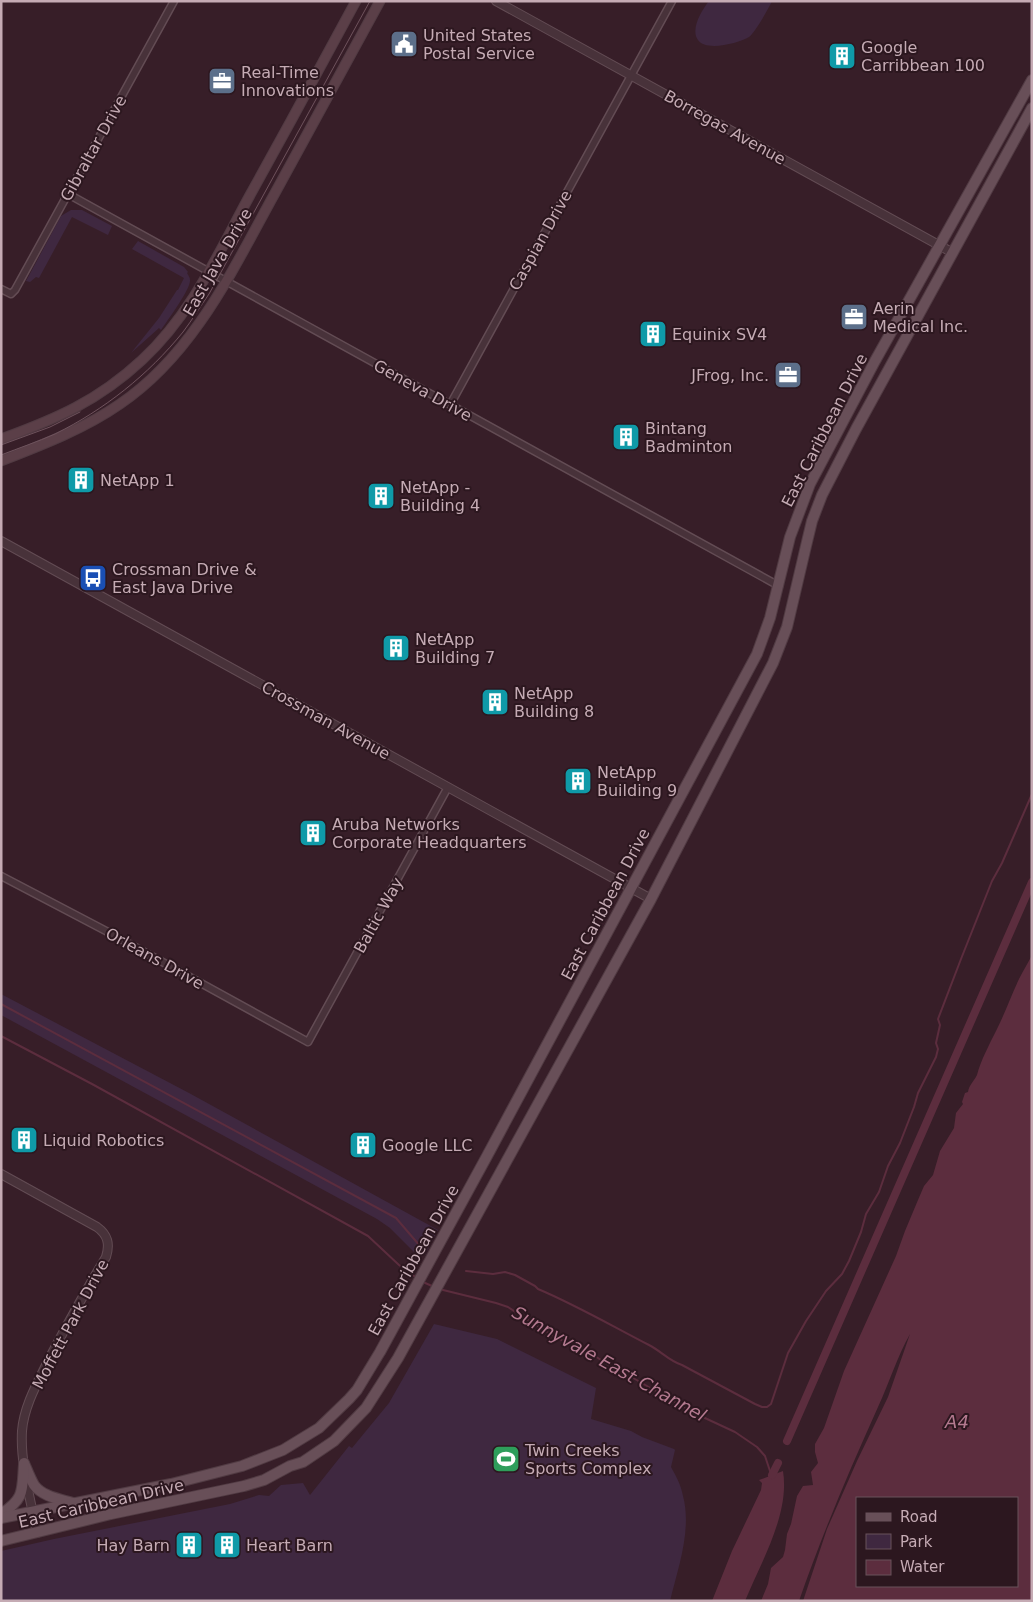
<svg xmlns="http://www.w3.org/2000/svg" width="1033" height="1602" font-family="'DejaVu Sans',sans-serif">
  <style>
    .green { fill: #3f2840 }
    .water { fill: #5c2d3e; fill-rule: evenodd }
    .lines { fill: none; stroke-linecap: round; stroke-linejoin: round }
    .stream { stroke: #5c2d3e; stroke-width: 2 }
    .canal { stroke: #5c2d3e; stroke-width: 8 }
    .minor-casing { stroke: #634c54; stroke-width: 9 }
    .tertiary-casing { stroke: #634c54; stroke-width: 10 }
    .secondary-casing { stroke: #513b43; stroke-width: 11 }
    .primary-casing { stroke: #513b43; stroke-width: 12 }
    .minor { stroke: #48323a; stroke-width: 6 }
    .tertiary { stroke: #48323a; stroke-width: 8 }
    .secondary { stroke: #5b3f48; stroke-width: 9 }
    .primary { stroke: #684f58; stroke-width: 10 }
    .tram { stroke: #6f535d; stroke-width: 1 }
    .labels { text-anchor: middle; stroke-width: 4; stroke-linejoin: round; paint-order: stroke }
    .poi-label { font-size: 16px; fill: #c5abb4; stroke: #2c171f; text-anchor: start }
    .street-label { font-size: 16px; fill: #c5abb4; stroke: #2c171f }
    .water-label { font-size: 18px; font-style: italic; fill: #b47a90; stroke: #2c171f }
  </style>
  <rect width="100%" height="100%" fill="#371e28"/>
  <!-- green -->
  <g class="green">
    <path d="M709,1H772C769,8 754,34 749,37C739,43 706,52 698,40C690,29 702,10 709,1Z"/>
    <path d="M71,210H82L112,226L108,235L72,217L39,278L36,277L30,282L26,281L61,216Z"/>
    <path d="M138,241L184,267L188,272L187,273C188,275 190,277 190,280C191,289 167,321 161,330L159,328L131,353L159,318L177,290H178L184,278L132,249Z"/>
    <path d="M1,994L189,1093L438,1230L425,1255L416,1254L390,1228L377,1219L1,1015Z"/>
    <path d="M434,1324L497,1339L596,1388L591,1419L631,1431L642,1437L674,1449L675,1450L671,1467C676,1476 681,1485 683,1496C692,1530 678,1568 670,1601H1V1551L54,1539L230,1504L259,1495L269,1496L281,1485L303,1483L310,1495L349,1446L352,1448L389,1403Z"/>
  </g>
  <!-- water -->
  <g class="water">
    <path d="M1032,955V1601H803L827,1529L857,1461L888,1397L910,1334C897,1357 889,1383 878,1407C849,1471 822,1535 799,1601H761L768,1584L771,1568L783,1557L785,1550L787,1534L791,1524L797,1496L803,1486L813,1485L811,1472L818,1463L815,1452V1444L824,1428L844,1371L896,1256L905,1231L918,1200L924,1186L933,1175L940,1151L954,1128L956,1113L963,1104L962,1102L965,1093L968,1092C969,1085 974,1081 977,1075C981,1060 989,1045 997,1029C1005,1013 1011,996 1019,979C1023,971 1028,963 1032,955ZM857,1498H1017V1586H857Z"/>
    <path d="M783,1471C790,1514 761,1562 745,1601H712L732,1551L761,1490L762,1483L759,1480Z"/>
  </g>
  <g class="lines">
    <!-- stream -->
    <g class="stream">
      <path d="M1,1004L396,1218L420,1246"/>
      <path d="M1,1036L92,1084L368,1236L399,1265L417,1278"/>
      <path d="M466,1271L493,1274L505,1272L515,1275L535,1286L538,1289C576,1305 612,1326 649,1345C661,1351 669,1361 682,1365L755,1404L762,1407H767L771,1404L788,1353L806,1321L826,1291L842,1274L849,1261L861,1232L866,1214L879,1192L888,1166L900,1143L914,1107L918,1093L936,1057L938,1049L936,1043L940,1025L938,1019L961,959L992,881L1002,863L1032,794"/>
      <path d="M423,1282L432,1286"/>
      <path d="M439,1289L496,1303L508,1307L545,1331L571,1345L584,1349L615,1369L628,1375L692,1412L735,1432L757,1447L765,1456L772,1477"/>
    </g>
    <!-- canal -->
    <g class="canal">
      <path d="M787,1441L1032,882"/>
      <path d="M772,1475L778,1463"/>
    </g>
    <defs>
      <g id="minor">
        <path d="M68,194L779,586"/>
        <path d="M1,289L11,294L15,290L174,1"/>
        <path d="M450,405L672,1"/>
        <path d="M1,876L106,931L308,1042L448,787"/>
      </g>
      <g id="tertiary">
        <path d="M496,1L953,253"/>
        <path d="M1,541L651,899"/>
        <path d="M1,1174L97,1227C108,1235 110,1244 106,1257C86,1290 68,1323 50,1357C39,1380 24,1405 22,1431C20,1463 31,1501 37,1533"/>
      </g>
      <g id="secondary">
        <path d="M1,439C56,419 98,401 142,360C191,315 218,254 249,197C285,132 321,66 356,1"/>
        <path d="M1,461C42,445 84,429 120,404C194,354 233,269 275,193C310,129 345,65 380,1"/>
      </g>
      <g id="primary">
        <path d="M24,1463C27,1470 30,1478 34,1485C43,1497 60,1499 73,1503"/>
        <path d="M1,1514C25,1498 22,1491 24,1464"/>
        <path d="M1,1518L171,1484L242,1466L283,1450L319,1428L349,1399L357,1390L380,1352L487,1156L757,654L770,618L790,537L810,484L875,361L1032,80"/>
        <path d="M1,1541L111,1514L244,1486L264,1480L290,1466L303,1462L334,1441L366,1408L398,1358L651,899L773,663L787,627L806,546L812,521L822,495L856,429L1032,108"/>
      </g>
    </defs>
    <!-- minor casing -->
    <use href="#minor" class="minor-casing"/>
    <!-- tertiary casing -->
    <use href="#tertiary" class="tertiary-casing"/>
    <!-- secondary casing -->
    <use href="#secondary" class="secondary-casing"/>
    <!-- primary casing -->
    <use href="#primary" class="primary-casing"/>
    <!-- minor -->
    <use href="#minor" class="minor"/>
    <!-- tertiary -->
    <use href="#tertiary" class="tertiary"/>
    <!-- secondary -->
    <use href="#secondary" class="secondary"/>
    <!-- primary -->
    <use href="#primary" class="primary"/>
    <!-- tram -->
    <g class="tram">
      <path d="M1,445L50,427L80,412"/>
      <path d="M1,455C19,448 37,442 55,434C104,410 148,375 183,332C192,320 200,307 209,294L370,1"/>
    </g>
  </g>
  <!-- icons -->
  <defs>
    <symbol id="civic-square" viewBox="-11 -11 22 22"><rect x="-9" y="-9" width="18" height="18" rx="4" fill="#5c6f8a" stroke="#2c171f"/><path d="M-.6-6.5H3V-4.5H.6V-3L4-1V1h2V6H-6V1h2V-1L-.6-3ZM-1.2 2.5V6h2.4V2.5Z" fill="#fff"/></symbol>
    <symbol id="building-square" viewBox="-11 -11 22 22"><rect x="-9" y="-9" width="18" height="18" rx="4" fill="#0f9aa8" stroke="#2c171f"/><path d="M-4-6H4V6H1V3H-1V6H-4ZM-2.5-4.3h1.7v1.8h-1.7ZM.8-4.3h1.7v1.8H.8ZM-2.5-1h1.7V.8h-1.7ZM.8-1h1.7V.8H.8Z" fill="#fff"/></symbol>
    <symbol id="office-square" viewBox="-11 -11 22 22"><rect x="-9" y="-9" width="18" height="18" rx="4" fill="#5c6f8a" stroke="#2c171f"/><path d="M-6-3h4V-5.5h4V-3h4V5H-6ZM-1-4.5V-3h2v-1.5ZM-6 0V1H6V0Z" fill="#fff"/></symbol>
    <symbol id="bus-square" viewBox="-11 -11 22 22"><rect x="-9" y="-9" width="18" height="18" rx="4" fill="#1a4fb4" stroke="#2c171f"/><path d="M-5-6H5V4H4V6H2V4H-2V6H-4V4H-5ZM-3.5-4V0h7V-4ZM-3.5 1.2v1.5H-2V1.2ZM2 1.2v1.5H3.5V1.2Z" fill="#fff"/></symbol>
    <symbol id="stadium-square" viewBox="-11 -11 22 22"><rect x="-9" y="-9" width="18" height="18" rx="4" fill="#2e9e5b" stroke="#2c171f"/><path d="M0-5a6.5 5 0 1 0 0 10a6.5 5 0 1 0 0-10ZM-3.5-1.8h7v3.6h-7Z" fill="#fff"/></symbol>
  </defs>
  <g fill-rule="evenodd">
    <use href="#civic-square" x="388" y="28" width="32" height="32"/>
    <use href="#building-square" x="826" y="40" width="32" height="32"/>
    <use href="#office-square" x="206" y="65" width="32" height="32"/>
    <use href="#office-square" x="838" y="301" width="32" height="32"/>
    <use href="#building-square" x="637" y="318" width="32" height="32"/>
    <use href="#office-square" x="772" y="359" width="32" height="32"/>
    <use href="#building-square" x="610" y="421" width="32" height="32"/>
    <use href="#building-square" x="65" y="464" width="32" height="32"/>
    <use href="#building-square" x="365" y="480" width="32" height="32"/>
    <use href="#bus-square" x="77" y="562" width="32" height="32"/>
    <use href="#building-square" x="380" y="632" width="32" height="32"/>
    <use href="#building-square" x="479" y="686" width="32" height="32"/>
    <use href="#building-square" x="562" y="765" width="32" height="32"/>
    <use href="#building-square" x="297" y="817" width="32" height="32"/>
    <use href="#building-square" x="8" y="1124" width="32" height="32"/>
    <use href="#building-square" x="347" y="1129" width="32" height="32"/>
    <use href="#stadium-square" x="490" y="1443" width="32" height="32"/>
    <use href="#building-square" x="173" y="1529" width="32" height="32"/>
    <use href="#building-square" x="211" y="1529" width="32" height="32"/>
  </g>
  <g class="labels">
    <!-- poi labels -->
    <g class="poi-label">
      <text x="423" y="41">United States<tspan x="423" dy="18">Postal Service</tspan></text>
      <text x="861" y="53">Google<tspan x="861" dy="18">Carribbean 100</tspan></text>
      <text x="241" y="78">Real-Time<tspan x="241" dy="18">Innovations</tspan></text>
      <text x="873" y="314">Aerin<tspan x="873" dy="18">Medical Inc.</tspan></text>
      <text x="672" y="340">Equinix SV4</text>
      <text x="769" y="381" text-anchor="end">JFrog, Inc.</text>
      <text x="645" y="434">Bintang<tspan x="645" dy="18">Badminton</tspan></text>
      <text x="100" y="486">NetApp 1</text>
      <text x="400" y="493">NetApp -<tspan x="400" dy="18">Building 4</tspan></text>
      <text x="112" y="575">Crossman Drive &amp;<tspan x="112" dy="18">East Java Drive</tspan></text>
      <text x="415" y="645">NetApp<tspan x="415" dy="18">Building 7</tspan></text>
      <text x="514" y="699">NetApp<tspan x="514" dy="18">Building 8</tspan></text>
      <text x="597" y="778">NetApp<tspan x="597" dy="18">Building 9</tspan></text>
      <text x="332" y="830">Aruba Networks<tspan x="332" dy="18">Corporate Headquarters</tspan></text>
      <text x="43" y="1146">Liquid Robotics</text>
      <text x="382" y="1151">Google LLC</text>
      <text x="525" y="1456">Twin Creeks<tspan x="525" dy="18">Sports Complex</tspan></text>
      <text x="170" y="1551" text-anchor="end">Hay Barn</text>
      <text x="246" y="1551">Heart Barn</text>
    </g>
    <!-- street labels -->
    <g class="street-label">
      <text transform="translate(725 127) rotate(29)" y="6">Borregas Avenue</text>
      <text transform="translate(93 148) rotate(-61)" y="6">Gibraltar Drive</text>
      <text transform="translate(540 240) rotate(-61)" y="6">Caspian Drive</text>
      <text transform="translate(217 262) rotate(-60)" y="6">East Java Drive</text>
      <text transform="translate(423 390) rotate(29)" y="6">Geneva Drive</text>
      <text transform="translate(824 430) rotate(-63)" y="6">East Caribbean Drive</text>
      <text transform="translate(326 720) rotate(29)" y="6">Crossman Avenue</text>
      <text transform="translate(605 904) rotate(-62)" y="6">East Caribbean Drive</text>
      <text transform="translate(378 915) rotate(-61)" y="6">Baltic Way</text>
      <text transform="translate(155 958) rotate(29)" y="6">Orleans Drive</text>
      <text transform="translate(413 1260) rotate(-61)" y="6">East Caribbean Drive</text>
      <text transform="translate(70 1324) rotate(-62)" y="6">Moffett Park Drive</text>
      <text transform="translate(101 1503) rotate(-13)" y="6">East Caribbean Drive</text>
    </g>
    <!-- water labels -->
    <g class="water-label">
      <text transform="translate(609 1364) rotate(29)" y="6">Sunnyvale East Channel</text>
      <text x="957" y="1428">A4</text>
    </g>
  </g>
  <!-- border -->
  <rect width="1033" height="1602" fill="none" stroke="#c5abb4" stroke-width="5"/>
  <!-- legend -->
  <rect x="856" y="1497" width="162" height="90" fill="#2c171f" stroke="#69525b"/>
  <rect x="866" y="1513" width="25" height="8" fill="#684f58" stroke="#69525b"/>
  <text x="900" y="1522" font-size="15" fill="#c5abb4">Road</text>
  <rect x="866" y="1534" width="25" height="15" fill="#3f2840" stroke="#69525b"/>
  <text x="900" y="1547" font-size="15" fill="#c5abb4">Park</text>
  <rect x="866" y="1560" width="25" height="15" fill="#5c2d3e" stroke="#69525b"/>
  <text x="900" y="1572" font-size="15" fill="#c5abb4">Water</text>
</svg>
